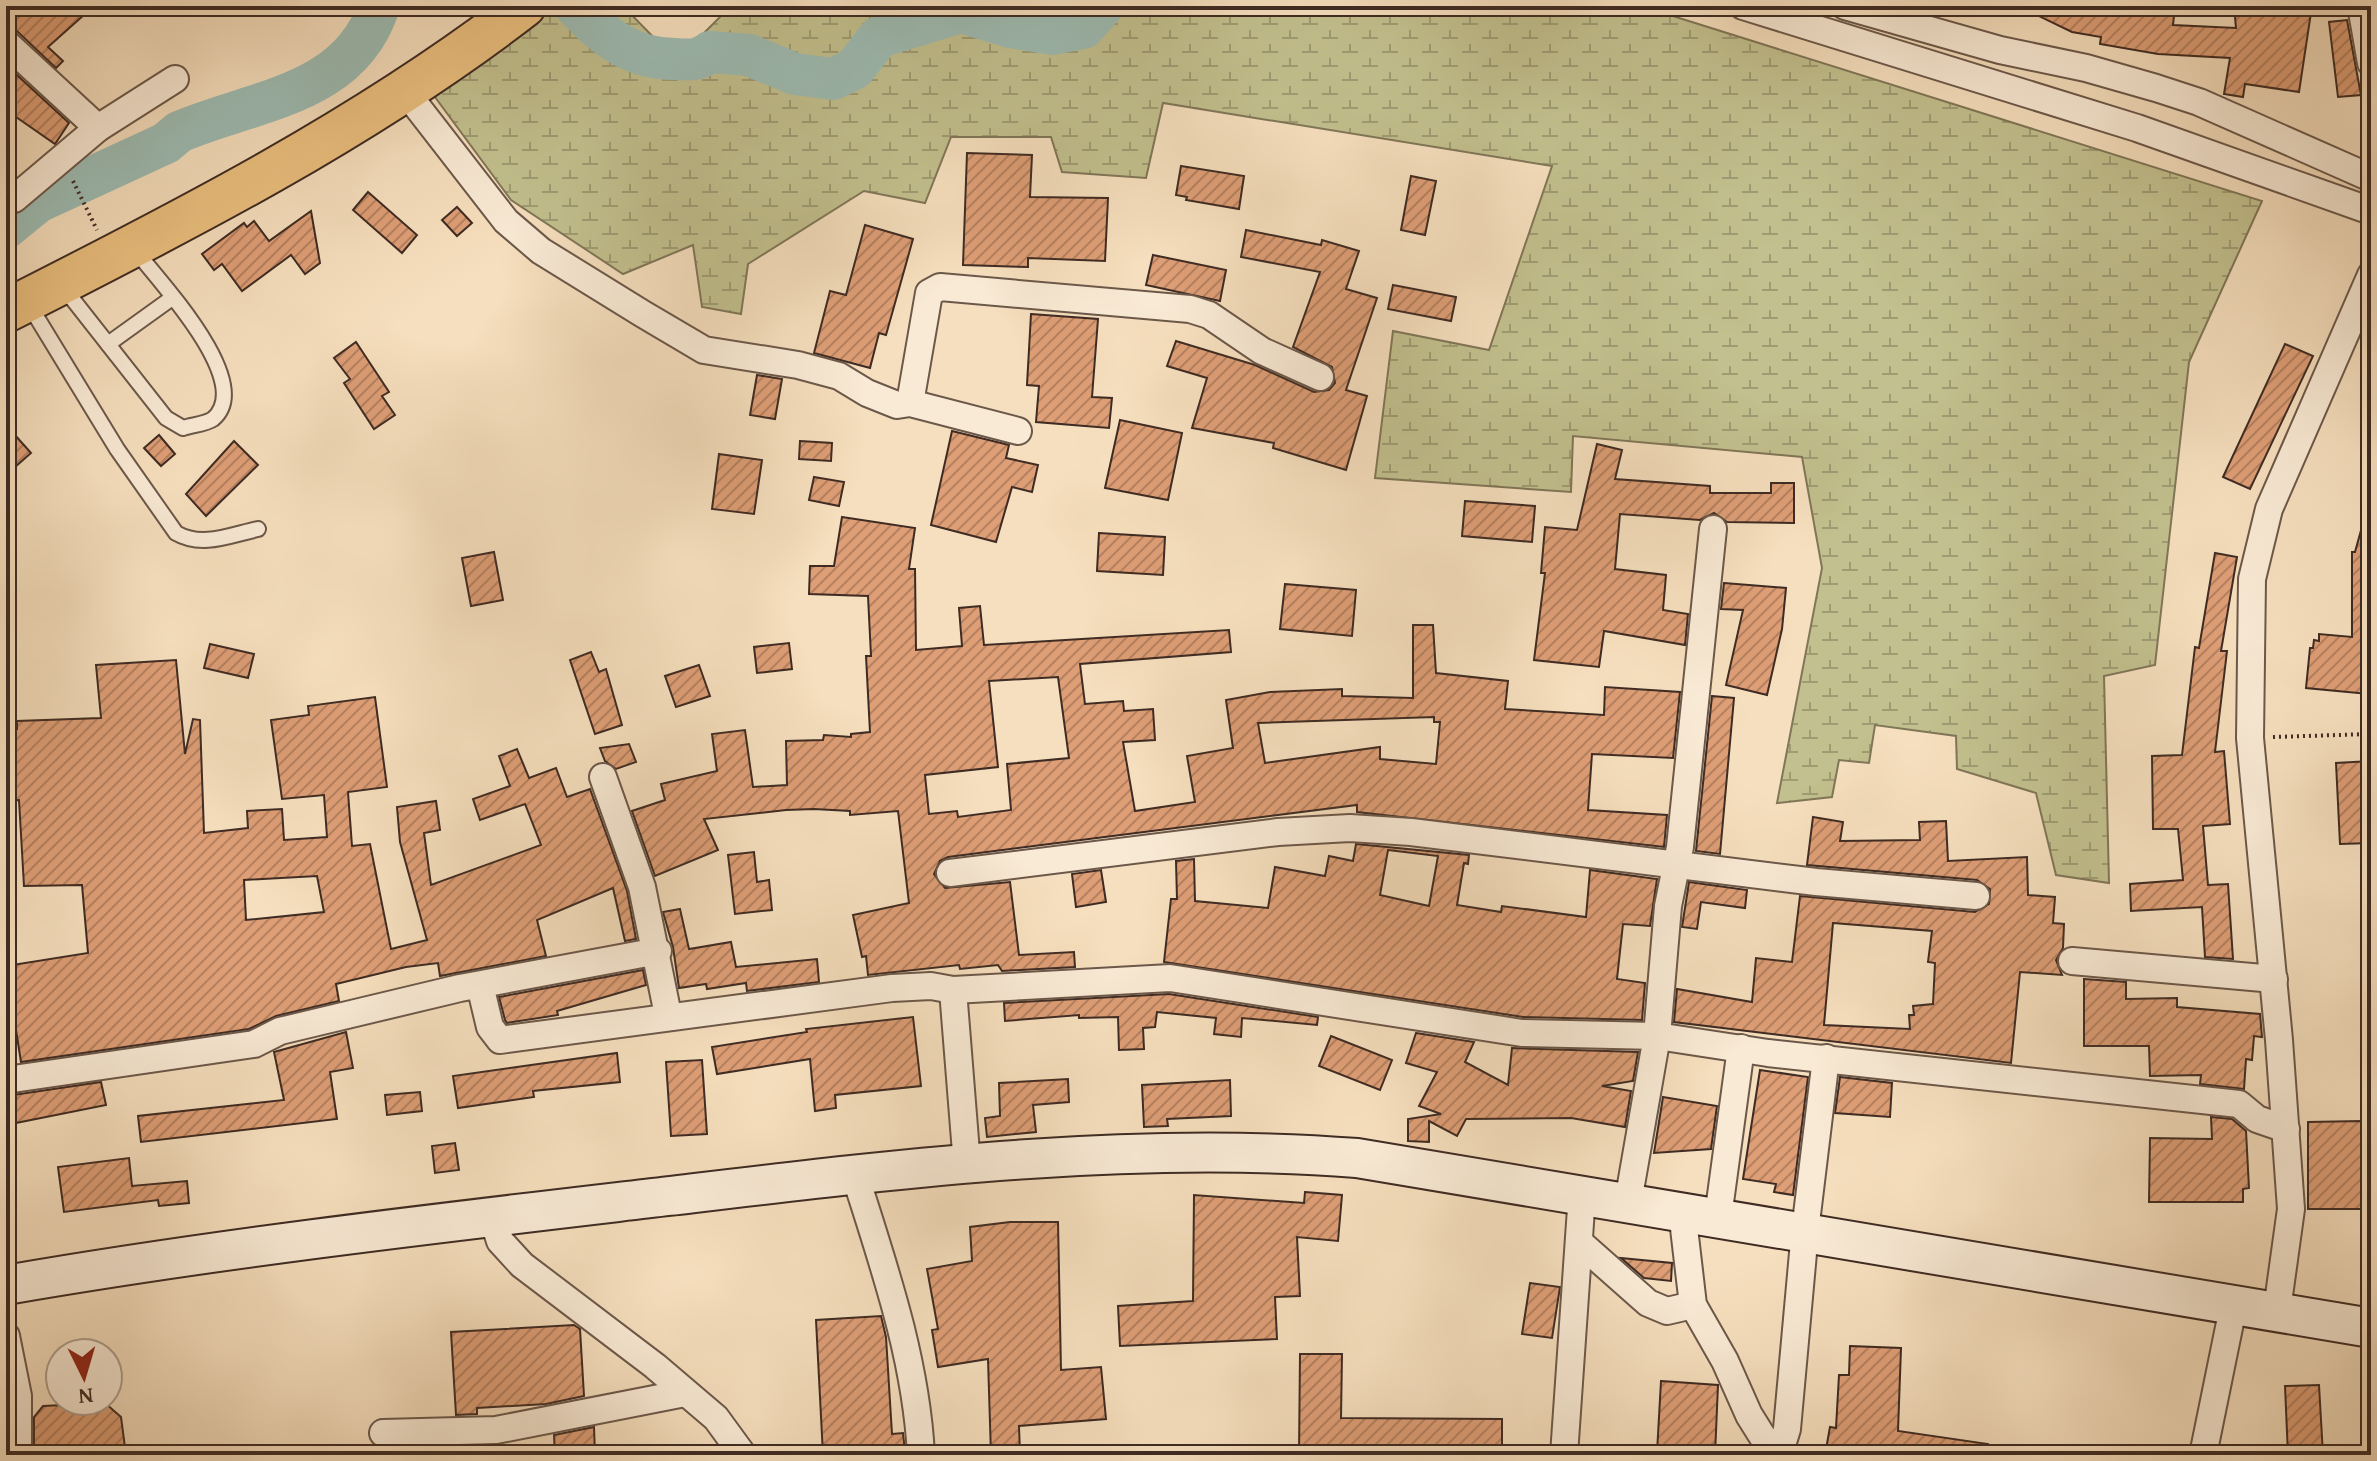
<svg xmlns="http://www.w3.org/2000/svg" width="2377" height="1461" font-family="'Gentium Book Plus',serif">
  <style>
    .wetland { fill: url(#wetland-marsh); stroke: #807658; stroke-width: 2 }
    .lines { fill: none; stroke-linecap: round; stroke-linejoin: round }
    .river { stroke: #9dbcb3; stroke-width: 42 }
    .building { fill: url(#building-hatch); stroke: #3e2b23; stroke-width: 2; fill-rule: evenodd }
    .lane-casing { stroke: #6c584a; stroke-width: 18 }
    .street-casing { stroke: #6c584a; stroke-width: 30 }
    .secondary-casing { stroke: #3e2b23; stroke-width: 42 }
    .primary-casing { stroke: #3e2b23; stroke-width: 46 }
    .path { stroke: #3e2b23; stroke-width: 4; stroke-dasharray: 2 4; stroke-linecap: butt }
    .lane { stroke: #f9ead5; stroke-width: 14 }
    .street { stroke: #f9ead5; stroke-width: 26 }
    .secondary { stroke: #f9ead5; stroke-width: 38 }
    .primary { stroke: #ebc07f; stroke-width: 42 }
  </style>
  <defs>
    <pattern id="wetland-marsh" width="20" height="14" patternUnits="userSpaceOnUse" patternTransform="scale(2)"><rect width="20" height="14" fill="#c2c08e"/><path d="M1 5h8M5 5V1M11 12h8M15 12V8" fill="none" stroke="#9f9c74"/></pattern>
    <pattern id="building-hatch" width="6" height="6" patternUnits="userSpaceOnUse" patternTransform="scale(2)"><rect width="6" height="6" fill="#de9e76"/><path d="M-1 1l2-2M0 6l6-6M5 7l2-2" fill="none" stroke="#b58160"/></pattern>
  </defs>
  <rect width="100%" height="100%" fill="#f6dfbe"/>
  <filter id="stains"><feTurbulence type="fractalNoise" baseFrequency=".0025" numOctaves="4"/><feColorMatrix values="0 0 0 0 .2 0 0 0 0 .09 0 0 0 0 .02 0 0 0 .5 -.17"/></filter>
  <radialGradient id="worn" r=".72"><stop offset=".6" stop-color="#630" stop-opacity="0"/><stop offset="1" stop-color="#630" stop-opacity=".3"/></radialGradient>
  <!-- wetland -->
  <path class="wetland" d="M552,6H623L660,44L696,41L722,15L714,6H1641L2262,201L2189,362L2155,665L2104,676L2109,883L2056,875L2036,793L1957,769L1956,736L1875,725L1869,763L1839,760L1832,797L1777,803L1822,568L1802,457L1573,436L1571,492L1375,478L1393,331L1489,350L1552,166L1163,103L1146,178L1062,172L1051,137H951L925,203L864,191L748,264L741,314L702,307L693,245L623,274L511,200L432,93Z"/>
  <g class="lines">
    <!-- river -->
    <g class="river">
      <path d="M575,6C604,37 631,59 675,59C690,60 698,61 710,52L749,55L795,74L833,79L854,69L879,37L961,12L1010,27L1053,34L1083,28L1103,6"/>
      <path d="M6,228L38,202L166,143L179,132C253,100 350,96 379,6"/>
    </g>
  </g>
  <!-- building -->
  <g class="building">
    <path d="M17,6H94L48,47L63,61L56,68L17,31L6,27V16Z"/>
    <path d="M2018,6H2146L2144,15L2174,16L2173,25L2236,28L2234,6H2312L2299,92L2245,84L2243,97L2224,94L2230,58L2158,54L2100,44L2101,37L2072,32Z"/>
    <path d="M2347,20L2361,95L2338,97L2329,22Z"/>
    <path d="M6,65L69,123L55,144L6,110Z"/>
    <path d="M967,153L1032,155L1030,197L1108,198L1105,261L1028,258V267L963,265Z"/>
    <path d="M1181,166L1244,176L1239,209L1186,200L1187,197L1176,195Z"/>
    <path d="M1411,176L1436,181L1425,235L1401,230Z"/>
    <path d="M368,192L417,235L402,253L353,210Z"/>
    <path d="M457,207L472,223L457,236L442,220Z"/>
    <path d="M311,211L320,263L305,274L291,255L242,291L222,264L214,270L202,254L244,223L247,227L254,221L269,241Z"/>
    <path d="M865,225L913,239L886,335L879,333L870,368L814,353L830,291L846,295Z"/>
    <path d="M1246,230L1321,245L1322,240L1359,251L1346,289L1377,298L1346,390L1367,396L1346,470L1273,448L1274,443L1192,428L1207,378L1167,366L1176,341L1255,365L1314,392L1329,390L1335,383L1332,367L1293,347L1320,272L1241,257Z"/>
    <path d="M1153,255L1226,270L1220,301L1146,285Z"/>
    <path d="M1393,285L1456,297L1451,321L1388,309Z"/>
    <path d="M1031,314L1098,319L1092,397L1112,398L1109,428L1036,422L1039,386L1027,385Z"/>
    <path d="M356,342L389,392L382,396L395,415L374,429L344,383L350,379L334,358Z"/>
    <path d="M2285,344L2313,356L2250,489L2223,477Z"/>
    <path d="M757,375L782,379L775,419L750,415Z"/>
    <path d="M1120,420L1182,433L1168,500L1105,488Z"/>
    <path d="M6,425L31,453L6,475Z"/>
    <path d="M952,431L1009,445L1006,458L1038,465L1032,492L1012,487L996,542L931,525Z"/>
    <path d="M159,435L175,454L161,466L144,448Z"/>
    <path d="M234,441L258,465L206,516L186,494Z"/>
    <path d="M800,441L832,443L831,461L799,459Z"/>
    <path d="M1597,444L1622,450L1615,479L1710,486V493H1771V483H1794V523L1727,522L1714,513L1700,520L1620,514L1615,569L1666,575L1663,610L1688,614L1685,645L1604,631L1599,667L1534,660L1545,573H1541L1545,527L1577,530Z"/>
    <path d="M719,454L762,460L754,514L712,509Z"/>
    <path d="M814,477L844,482L839,506L809,500Z"/>
    <path d="M1465,501L1535,506L1532,542L1462,536Z"/>
    <path d="M2365,516L2371,517L2368,694L2306,688L2310,648H2313L2314,640L2319,641V634L2352,637V552H2355Z"/>
    <path d="M842,517L915,528L909,569H915L916,650L962,646L959,608L980,606L984,645L1229,630L1231,652L1080,664L1085,704L1123,701L1124,711L1153,709L1155,740L1123,742L1135,811L1195,802L1187,756L1233,748L1226,700L1270,692L1342,689V696L1413,698V625H1433L1436,673L1508,681L1505,709L1604,715L1605,687L1680,692L1673,758L1592,754L1588,810L1667,815L1664,847L1357,812V805L948,857L940,861L934,874L945,888L1010,882L1019,955L1074,952L1075,967L1002,971L998,965L960,969L959,965L868,975L866,956L862,957L853,915L909,903L898,811L850,815V811L814,809L786,810L704,819L718,850L655,876L632,811L665,800L661,784L717,771L712,734L745,730L753,787L787,785L786,741L823,740L824,735L851,737V734L870,732L866,656H871L868,596L809,594L810,566H834ZM1058,677L1069,758L1007,764L1011,810L958,817L957,811L929,814L925,775L998,767L989,681ZM1434,717V722H1440L1436,764L1380,759V747L1265,763L1258,723Z"/>
    <path d="M1099,533L1165,537L1163,575L1097,571Z"/>
    <path d="M494,552L503,600L471,606L462,558Z"/>
    <path d="M2215,553L2237,557L2221,651H2227L2215,752L2224,751L2230,824L2203,826L2208,885L2228,884L2233,959L2205,957L2202,907L2131,911L2130,884L2183,880L2178,829H2153L2152,756L2182,755L2195,647L2199,648Z"/>
    <path d="M1724,583L1786,588L1782,629L1767,695L1726,685L1743,610L1721,609Z"/>
    <path d="M1285,584L1356,590L1352,636L1280,629Z"/>
    <path d="M789,643L792,669L757,673L754,647Z"/>
    <path d="M210,644L254,654L248,678L204,668Z"/>
    <path d="M591,652L599,672L606,669L622,725L595,734L570,660Z"/>
    <path d="M176,660L185,754L193,719L200,720L204,833L248,828L247,811L282,809L284,840L327,837L324,795L282,799L271,720L309,715L308,706L375,697L387,787L348,792L352,846L370,844L391,949L427,940L400,842L397,807L436,801L440,830L424,833L431,885L541,845L525,804L480,820L473,799L510,786L499,756L517,749L529,778L556,768L567,797L590,789L627,891L636,939L625,941L613,888L537,920L546,956L440,976L438,963L406,967L336,984L339,1001L276,1016L249,1029L21,1062L6,966L88,953L82,885L24,886L19,800L6,801V729H17V721L101,718L96,665ZM317,876L324,912L246,920L244,880Z"/>
    <path d="M699,665L710,696L676,707L665,676Z"/>
    <path d="M1712,696L1734,698L1720,854L1696,851Z"/>
    <path d="M629,744L636,762L616,769L605,761L600,748Z"/>
    <path d="M2371,761V843L2340,844L2336,763Z"/>
    <path d="M1813,817L1843,822L1840,841L1920,840L1919,822L1946,821L1948,861L2027,857L2028,895L2055,897L2053,923L2064,924L2063,948L2056,960L2062,975L2020,972L2011,1063L1674,1022L1677,989L1752,1002L1756,958L1792,962L1800,896L1975,912L1989,904L1990,889L1977,880L1807,865ZM1833,923L1932,931L1928,962L1935,963L1933,1004L1913,1006L1914,1015H1909L1910,1029L1824,1025Z"/>
    <path d="M1356,844L1469,855L1468,864L1464,863L1457,905L1501,912L1502,906L1586,917L1590,870L1657,879L1650,926L1623,924L1617,979L1645,983L1642,1020L1523,1017L1164,962L1171,899H1177L1176,861L1194,859L1195,901L1268,908L1275,867L1325,876L1329,856L1353,861ZM1388,850L1438,856L1429,906L1380,895Z"/>
    <path d="M754,852L757,882L769,880L772,910L735,914L728,855Z"/>
    <path d="M1101,870L1106,902L1076,907L1072,874Z"/>
    <path d="M1689,882L1747,890L1745,908L1701,902L1697,929L1682,927Z"/>
    <path d="M680,909L689,949L731,942L736,967L817,959L819,982L747,991L746,983L707,989L706,984L679,988L673,947L663,912Z"/>
    <path d="M643,970L646,985L557,1011L558,1015L507,1023L505,1020L499,997Z"/>
    <path d="M2084,979L2126,982V999L2177,998V1007L2260,1014L2262,1037L2254,1036L2252,1060L2246,1059L2244,1089L2200,1084L2201,1075L2150,1076L2149,1046H2084Z"/>
    <path d="M1169,994L1318,1017L1317,1025L1242,1018L1241,1037L1214,1034L1216,1018L1157,1012L1155,1027L1143,1028L1144,1049L1119,1050L1118,1017L1079,1018V1015L1005,1021L1004,1003Z"/>
    <path d="M913,1017L921,1086L835,1095L836,1108L815,1111L810,1059L717,1074L712,1047L807,1032L806,1029Z"/>
    <path d="M346,1032L353,1068L330,1072L337,1119L141,1142L138,1116L284,1100L274,1052Z"/>
    <path d="M1416,1033L1474,1042L1465,1062L1508,1085L1512,1048L1638,1052L1633,1081L1602,1086L1631,1091L1625,1127L1571,1118L1466,1119L1457,1136L1429,1121V1142L1408,1141V1119L1441,1114L1419,1106L1437,1072L1406,1063Z"/>
    <path d="M1331,1036L1392,1060L1380,1090L1319,1066Z"/>
    <path d="M617,1053L620,1082L533,1091L534,1097L458,1108L453,1076Z"/>
    <path d="M702,1060L707,1134L671,1136L666,1062Z"/>
    <path d="M1760,1070L1808,1077L1793,1195L1774,1192L1776,1184L1743,1179Z"/>
    <path d="M1840,1077L1892,1083L1890,1117L1835,1113Z"/>
    <path d="M1068,1079L1069,1102L1033,1105L1036,1132L987,1137L985,1118L1000,1116L999,1083Z"/>
    <path d="M1230,1080L1231,1116L1167,1119L1168,1126L1144,1127L1142,1085Z"/>
    <path d="M101,1082L106,1105L6,1125V1096Z"/>
    <path d="M420,1092L422,1111L387,1115L385,1095Z"/>
    <path d="M1663,1097L1717,1106L1711,1149L1654,1153Z"/>
    <path d="M2211,1117L2232,1119L2246,1131L2249,1188L2243,1189V1202H2149L2150,1138L2212,1139Z"/>
    <path d="M2362,1121V1209H2308V1122Z"/>
    <path d="M455,1143L459,1170L435,1173L432,1146Z"/>
    <path d="M129,1158L132,1186L187,1181L189,1203L159,1206L158,1200L64,1212L58,1167Z"/>
    <path d="M1305,1192L1342,1195L1338,1241L1297,1237L1300,1296L1275,1297L1277,1339L1120,1346L1118,1306L1193,1301L1194,1195L1304,1203Z"/>
    <path d="M1010,1222H1058L1061,1370L1101,1367L1106,1419L1019,1426L1020,1454L991,1455L988,1359L938,1367L932,1330L938,1329L927,1269L972,1261L970,1227Z"/>
    <path d="M1621,1258L1672,1263L1671,1281L1644,1278Z"/>
    <path d="M1530,1283L1560,1287L1552,1338L1522,1334Z"/>
    <path d="M881,1316L886,1337L892,1434L903,1433L905,1452L823,1455L816,1320Z"/>
    <path d="M574,1325L580,1329L584,1396L546,1404L477,1408V1414L456,1415L451,1332Z"/>
    <path d="M1850,1346L1901,1348L1898,1431L1988,1444L1987,1455H1908L1880,1451V1455H1825L1830,1427L1836,1428L1839,1375H1849Z"/>
    <path d="M1300,1354H1342L1341,1418L1502,1419V1455H1299Z"/>
    <path d="M1661,1381L1718,1385L1715,1455L1657,1453Z"/>
    <path d="M2319,1385L2323,1455H2288L2285,1386Z"/>
    <path d="M105,1403L121,1417L126,1455H34V1417L43,1406Z"/>
    <path d="M594,1427L595,1455H555L554,1435Z"/>
  </g>
  <g class="lines">
    <defs>
      <g id="lane">
        <path d="M63,287L166,418L183,428C192,425 206,424 213,419C256,383 159,281 135,250"/>
        <path d="M28,303L117,449L176,533C202,548 230,535 258,529"/>
        <path d="M108,344L172,298"/>
      </g>
      <g id="street">
        <path d="M1743,6L2137,128L2371,211"/>
        <path d="M1845,6L2000,50L2086,68L2156,88L2199,102L2371,178"/>
        <path d="M2361,6L2371,63"/>
        <path d="M6,43L98,128"/>
        <path d="M405,91L506,221L541,251L643,314L704,350L798,365L839,376L867,393L897,405L910,403L1018,431"/>
        <path d="M14,199L98,128L175,79"/>
        <path d="M910,403L929,293L940,287L1190,309L1209,315L1262,351L1320,377"/>
        <path d="M603,777L642,887L668,1015"/>
        <path d="M950,873L1278,832L1350,828L1411,832L1816,882L1976,896"/>
        <path d="M2072,961L2274,979"/>
        <path d="M480,985L490,1027L500,1040L892,988L931,986L953,990L1170,978L1522,1033L1657,1036L1768,1053L2239,1104L2257,1119L2286,1129"/>
        <path d="M953,990L967,1165"/>
        <path d="M6,1080L254,1044L280,1031L460,988L658,951"/>
        <path d="M855,1175C884,1267 916,1358 921,1455"/>
        <path d="M1628,1202L1657,1036L1668,906L1680,847L1713,529"/>
        <path d="M1682,1211L1693,1305L1725,1361L1749,1415L1774,1455"/>
        <path d="M492,1216L500,1241L522,1265L655,1366L716,1418L743,1455"/>
        <path d="M1718,1217L1741,1048"/>
        <path d="M1579,1242L1648,1303L1667,1311L1693,1305"/>
        <path d="M2277,1310L2291,1209L2279,1040L2250,738L2252,579L2269,509L2371,275"/>
        <path d="M6,1336L18,1396V1455"/>
        <path d="M383,1433L496,1430L685,1393"/>
        <path d="M1564,1455L1582,1194"/>
        <path d="M1779,1455L1787,1429L1805,1231L1826,1058"/>
        <path d="M2203,1455L2234,1303"/>
      </g>
      <path id="secondary" d="M6,1285C226,1247 448,1222 669,1196C897,1169 1127,1140 1357,1158L2371,1328"/>
      <path id="primary" d="M6,311C184,221 366,128 524,6"/>
    </defs>
    <!-- lane casing -->
    <use href="#lane" class="lane-casing"/>
    <!-- street casing -->
    <use href="#street" class="street-casing"/>
    <!-- secondary casing -->
    <use href="#secondary" class="secondary-casing"/>
    <!-- primary casing -->
    <use href="#primary" class="primary-casing"/>
    <!-- path -->
    <g class="path">
      <path d="M73,181L97,230"/>
      <path d="M2273,737L2371,734"/>
    </g>
    <!-- lane -->
    <use href="#lane" class="lane"/>
    <!-- street -->
    <use href="#street" class="street"/>
    <!-- secondary -->
    <use href="#secondary" class="secondary"/>
    <!-- primary -->
    <use href="#primary" class="primary"/>
  </g>
  <!-- margin -->
  <rect width="2377" height="1461" fill="none" stroke="#f6dfbe" stroke-width="32"/>
  <rect x="8" y="8" width="2361" height="1445" fill="none" stroke="#3e2b23" stroke-width="4"/>
  <rect x="16" y="16" width="2345" height="1429" fill="none" stroke="#3e2b23" stroke-width="2"/>
  <!-- north arrow -->
  <g transform="translate(84 1377) rotate(175)"><circle r="38" fill="#f9ead5" stroke="#ae9e8e" stroke-width="2"/>
  <path d="M0-6L14 30L0 20L-14 30Z" fill="#8f2418"/>
  <text y="-12" font-size="22" font-weight="bold" text-anchor="middle" fill="#3e2b23">N</text>
  </g>
  <rect width="100%" height="100%" filter="url(#stains)"/>
  <rect width="100%" height="100%" fill="url(#worn)"/>
</svg>
